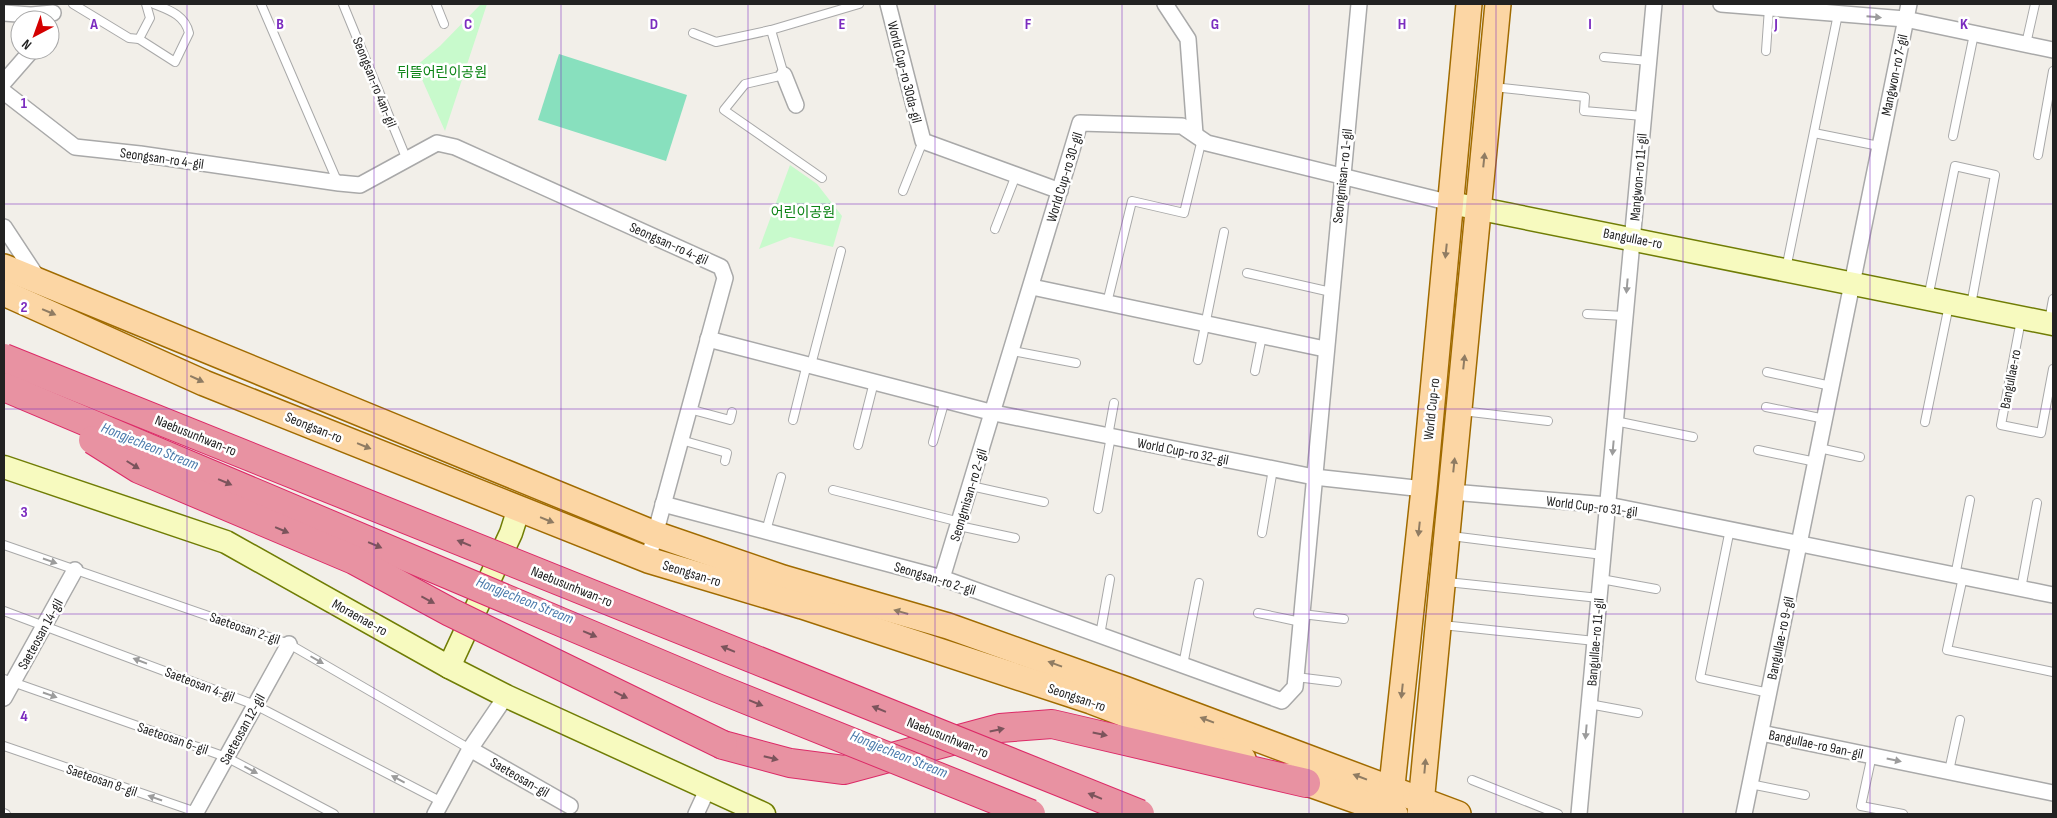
<svg xmlns="http://www.w3.org/2000/svg" width="2057" height="818" font-family="'Sofia Sans Condensed','Noto Sans KR',sans-serif">
  <style>
    .park { fill: #c8facc }
    .pitch { fill: #88e0be }
    .pier { fill: #f2efe9 }
    .lines { fill: none; stroke-linecap: round; stroke-linejoin: round }
    .lane-casing { stroke: #a9a9a9; stroke-width: 10 }
    .street-casing { stroke: #a9a9a9; stroke-width: 18 }
    .secondary-casing { stroke: #707d05; stroke-width: 25 }
    .primary-casing { stroke: #a06b00; stroke-width: 28 }
    .highway-casing { stroke: #dc2a67; stroke-width: 30 }
    .lane { stroke: #fff; stroke-width: 8 }
    .street { stroke: #fff; stroke-width: 15 }
    .secondary { stroke: #f7fabf; stroke-width: 22 }
    .primary { stroke: #fcd6a4; stroke-width: 25 }
    .highway { stroke: #e892a2; stroke-width: 28 }
    .highway-bridge-casing { stroke: #dc2a67; stroke-width: 30; stroke-linecap: butt }
    .highway-bridge { stroke: #e892a2; stroke-width: 28 }
    .oneway { fill: #9c9c9c }
    .oneway2 { fill: #8f7c63 }
    .oneway3 { fill: #7b545c }
    .grid { fill: none; stroke: #7b2cbf; stroke-width: 1; stroke-opacity: 0.55 }
    .labels { text-anchor: middle; stroke-width: 5; stroke-linejoin: round; paint-order: stroke }
    .park-label { font-size: 14px; fill: #0c8416; stroke: #fff }
    .street-label { font-size: 14px; fill: #222; stroke: #fff }
    .water-label { font-size: 15px; font-style: italic; fill: #4a7aab; stroke: #fff }
    .grid-label { font-size: 16px; text-anchor: middle; font-weight: bold; fill: #7b2cbf; stroke: #fff; stroke-width: 5; stroke-linejoin: round; paint-order: stroke }
  </style>
  <rect width="100%" height="100%" fill="#f2efe9"/>
  <!-- park -->
  <g class="park">
    <path d="M481,4H487L445,131L416,66L440,46Z"/>
    <path d="M790,165L817,184L842,216L833,247L790,237L759,249Z"/>
  </g>
  <!-- pitch -->
  <path class="pitch" d="M559,54L687,95L666,161L538,120Z"/>
  <!-- pier -->
  <path class="pier" d="M4,343L508,554L1143,814H1019L360,549L356,556L4,411Z"/>
  <g class="lines">
    <defs>
      <g id="lane">
        <path d="M73,4L129,38L139,39L175,62L189,33C185,15 169,10 154,4"/>
        <path d="M261,4L338,183"/>
        <path d="M343,4L407,160"/>
        <path d="M436,4L444,24"/>
        <path d="M693,33L716,42L771,30"/>
        <path d="M139,39L150,18L146,4"/>
        <path d="M2026,44L2035,4"/>
        <path d="M1766,51L1769,8"/>
        <path d="M1604,57L1649,61"/>
        <path d="M1493,87L1585,97L1584,111L1643,116"/>
        <path d="M1814,133L1879,146"/>
        <path d="M1953,136L1974,34"/>
        <path d="M2038,155L2053,71"/>
        <path d="M822,178L724,110L745,84L784,75L771,30L859,4"/>
        <path d="M903,191L923,141"/>
        <path d="M995,229L1016,175"/>
        <path d="M1786,269L1838,14"/>
        <path d="M1247,273L1331,292"/>
        <path d="M1928,298L1955,166L1995,175L1971,305"/>
        <path d="M1107,303L1132,201L1184,213L1202,139"/>
        <path d="M1587,314L1625,316"/>
        <path d="M2021,320L2001,425L2041,433L2053,369"/>
        <path d="M2049,321L2053,299"/>
        <path d="M1013,351L1076,363"/>
        <path d="M1198,360L1224,232"/>
        <path d="M811,365L841,251"/>
        <path d="M1255,371L1262,336"/>
        <path d="M1767,372L1831,386"/>
        <path d="M1766,407L1825,419"/>
        <path d="M689,409L730,420L732,412"/>
        <path d="M1462,411L1548,421"/>
        <path d="M793,420L807,364"/>
        <path d="M1615,421L1693,437"/>
        <path d="M1925,422L1949,305"/>
        <path d="M1108,436L1114,403"/>
        <path d="M681,440L727,453L725,461"/>
        <path d="M933,442L945,400"/>
        <path d="M858,445L874,382"/>
        <path d="M1819,448L1860,457"/>
        <path d="M1758,450L1816,462"/>
        <path d="M971,486L1044,502"/>
        <path d="M833,490L960,522"/>
        <path d="M1098,509L1111,436"/>
        <path d="M959,526L1015,538"/>
        <path d="M1730,529L1700,678L1769,693"/>
        <path d="M766,531L781,477"/>
        <path d="M1262,533L1273,469"/>
        <path d="M1451,536L1603,555"/>
        <path d="M4,545L289,644L470,749"/>
        <path d="M1955,576L1970,500"/>
        <path d="M1963,577L1947,650L2053,672"/>
        <path d="M1601,579L1656,589"/>
        <path d="M1447,582L1599,598"/>
        <path d="M2021,589L2037,503"/>
        <path d="M4,611L255,705L442,802"/>
        <path d="M1258,613L1301,622"/>
        <path d="M1302,614L1344,619"/>
        <path d="M1442,625L1595,641"/>
        <path d="M1100,635L1110,579"/>
        <path d="M1183,665L1199,583"/>
        <path d="M1296,677L1337,682"/>
        <path d="M4,679L226,757L334,814"/>
        <path d="M1589,704L1638,713"/>
        <path d="M4,746L199,813"/>
        <path d="M1872,755L1861,806L1903,814"/>
        <path d="M1949,771L1960,720"/>
        <path d="M1472,780L1558,814"/>
        <path d="M1750,784L1805,795"/>
        <path d="M4,813L6,814"/>
      </g>
      <g id="street">
        <path d="M888,4L923,141L1060,191"/>
        <path d="M1165,4L1188,39L1195,134"/>
        <path d="M1721,4L1905,19L2053,50"/>
        <path d="M4,13L31,15L53,13"/>
        <path d="M784,75L796,105"/>
        <path d="M4,82L32,50"/>
        <path d="M4,92L75,147L140,154L339,183L360,185L437,143L455,147L721,267L725,278L648,560"/>
        <path d="M4,227L39,280"/>
        <path d="M1032,287L1325,349"/>
        <path d="M708,339L994,413L1314,477L1424,489"/>
        <path d="M1452,492L1608,505L2053,595"/>
        <path d="M663,504L942,578L1282,701L1295,687L1296,677L1359,4"/>
        <path d="M942,578L1080,123L1182,126L1207,143L1451,203"/>
        <path d="M4,698L75,570"/>
        <path d="M1761,733L2053,793"/>
        <path d="M470,749L570,806"/>
        <path d="M195,814L289,644"/>
        <path d="M435,814L470,749L506,696"/>
        <path d="M696,814L708,788"/>
        <path d="M1579,814L1654,4"/>
        <path d="M1744,814L1909,4"/>
      </g>
      <g id="secondary">
        <path d="M1451,203L2053,324"/>
        <path d="M4,467L226,542L449,667L506,696L764,814"/>
        <path d="M449,667L511,533L519,508"/>
      </g>
      <g id="primary">
        <path d="M4,267L655,534L783,578L948,626L1127,690L1458,814"/>
        <path d="M4,293L204,383L648,560L802,606L1091,701L1243,759"/>
        <path d="M1287,776L1395,814"/>
        <path d="M1390,804L1424,489L1469,4"/>
        <path d="M1420,814L1498,4"/>
      </g>
      <path id="highway" d="M723,745L790,763L844,770L1000,728L1052,724L1306,783"/>
    </defs>
    <!-- lane casing -->
    <use href="#lane" class="lane-casing"/>
    <!-- street casing -->
    <use href="#street" class="street-casing"/>
    <!-- secondary casing -->
    <use href="#secondary" class="secondary-casing"/>
    <!-- primary casing -->
    <use href="#primary" class="primary-casing"/>
    <!-- highway casing -->
    <use href="#highway" class="highway-casing"/>
    <!-- lane -->
    <use href="#lane" class="lane"/>
    <!-- street -->
    <use href="#street" class="street"/>
    <!-- secondary -->
    <use href="#secondary" class="secondary"/>
    <!-- primary -->
    <use href="#primary" class="primary"/>
    <!-- highway -->
    <use href="#highway" class="highway"/>
    <defs>
      <g id="highway-bridge">
        <path d="M4,358L1140,814"/>
        <path d="M4,387L717,688L1031,814"/>
        <path d="M93,440L139,469L354,560L450,612L723,745"/>
      </g>
    </defs>
    <!-- highway-bridge casing -->
    <use href="#highway-bridge" class="highway-bridge-casing"/>
    <!-- highway-bridge -->
    <use href="#highway-bridge" class="highway-bridge"/>
  </g>
  <!-- one-way arrows -->
  <defs><path id="oneway-solid" d="M-6-.8H1V-3.2L6.5 0L1 3.2V.8H-6Z" transform="scale(1.25)"/></defs>
  <g class="oneway">
    <use href="#oneway-solid" transform="translate(1874 17) rotate(5)"/>
    <use href="#oneway-solid" transform="translate(1627 286) rotate(95)"/>
    <use href="#oneway-solid" transform="translate(1613 448) rotate(95)"/>
    <use href="#oneway-solid" transform="translate(50 561) rotate(19)"/>
    <use href="#oneway-solid" transform="translate(317 660) rotate(30)"/>
    <use href="#oneway-solid" transform="translate(140 661) rotate(-159)"/>
    <use href="#oneway-solid" transform="translate(50 695) rotate(19)"/>
    <use href="#oneway-solid" transform="translate(1586 732) rotate(95)"/>
    <use href="#oneway-solid" transform="translate(1894 760) rotate(12)"/>
    <use href="#oneway-solid" transform="translate(251 770) rotate(28)"/>
    <use href="#oneway-solid" transform="translate(398 779) rotate(-152)"/>
    <use href="#oneway-solid" transform="translate(155 798) rotate(-161)"/>
  </g>
  <g class="oneway2">
    <use href="#oneway-solid" transform="translate(1484 160) rotate(-84)"/>
    <use href="#oneway-solid" transform="translate(1446 251) rotate(96)"/>
    <use href="#oneway-solid" transform="translate(49 312) rotate(23)"/>
    <use href="#oneway-solid" transform="translate(1464 362) rotate(-84)"/>
    <use href="#oneway-solid" transform="translate(197 379) rotate(25)"/>
    <use href="#oneway-solid" transform="translate(364 446) rotate(22)"/>
    <use href="#oneway-solid" transform="translate(1454 465) rotate(-84)"/>
    <use href="#oneway-solid" transform="translate(547 520) rotate(22)"/>
    <use href="#oneway-solid" transform="translate(1419 529) rotate(96)"/>
    <use href="#oneway-solid" transform="translate(901 612) rotate(-164)"/>
    <use href="#oneway-solid" transform="translate(1055 664) rotate(-160)"/>
    <use href="#oneway-solid" transform="translate(1402 691) rotate(96)"/>
    <use href="#oneway-solid" transform="translate(1207 720) rotate(-159)"/>
    <use href="#oneway-solid" transform="translate(1425 766) rotate(-85)"/>
    <use href="#oneway-solid" transform="translate(1360 777) rotate(-159)"/>
  </g>
  <g class="oneway3">
    <use href="#oneway-solid" transform="translate(133 465) rotate(32)"/>
    <use href="#oneway-solid" transform="translate(225 482) rotate(23)"/>
    <use href="#oneway-solid" transform="translate(282 530) rotate(23)"/>
    <use href="#oneway-solid" transform="translate(464 543) rotate(-158)"/>
    <use href="#oneway-solid" transform="translate(375 545) rotate(23)"/>
    <use href="#oneway-solid" transform="translate(428 600) rotate(28)"/>
    <use href="#oneway-solid" transform="translate(590 634) rotate(23)"/>
    <use href="#oneway-solid" transform="translate(728 649) rotate(-158)"/>
    <use href="#oneway-solid" transform="translate(621 695) rotate(26)"/>
    <use href="#oneway-solid" transform="translate(756 703) rotate(22)"/>
    <use href="#oneway-solid" transform="translate(879 709) rotate(-158)"/>
    <use href="#oneway-solid" transform="translate(997 730) rotate(-12)"/>
    <use href="#oneway-solid" transform="translate(1100 734) rotate(12)"/>
    <use href="#oneway-solid" transform="translate(771 758) rotate(14)"/>
    <use href="#oneway-solid" transform="translate(1095 796) rotate(-158)"/>
  </g>
  <!-- grid -->
  <path class="grid" d="M187,4V814M374,4V814M561,4V814M748,4V814M935,4V814M1122,4V814M1309,4V814M1496,4V814M1683,4V814M1870,4V814M4,204H2053M4,409H2053M4,614H2053"/>
  <g class="labels">
    <!-- park labels -->
    <g class="park-label">
      <text x="442" y="77">뒤뜰어린이공원</text>
      <text x="803" y="217">어린이공원</text>
    </g>
    <!-- street labels -->
    <g class="street-label">
      <text transform="translate(905 72) rotate(76)" y="5">World Cup-ro 30da-gil</text>
      <text transform="translate(1894 75) rotate(-78)" y="5">Mangwon-ro 7-gil</text>
      <text transform="translate(375 82) rotate(68)" y="5">Seongsan-ro 4an-gil</text>
      <text transform="translate(162 158) rotate(8)" y="5">Seongsan-ro 4-gil</text>
      <text transform="translate(1342 176) rotate(-84)" y="5">Seongmisan-ro 1-gil</text>
      <text transform="translate(1064 177) rotate(-73)" y="5">World Cup-ro 30-gil</text>
      <text transform="translate(1638 177) rotate(-85)" y="5">Mangwon-ro 11-gil</text>
      <text transform="translate(1633 238) rotate(11)" y="5">Bangullae-ro</text>
      <text transform="translate(669 243) rotate(24)" y="5">Seongsan-ro 4-gil</text>
      <text transform="translate(2010 379) rotate(-79)" y="5">Bangullae-ro</text>
      <text transform="translate(1431 409) rotate(-84)" y="5">World Cup-ro</text>
      <text transform="translate(314 427) rotate(22)" y="5">Seongsan-ro</text>
      <text transform="translate(196 435) rotate(22)" y="5">Naebusunhwan-ro</text>
      <text transform="translate(1183 451) rotate(11)" y="5">World Cup-ro 32-gil</text>
      <text transform="translate(968 495) rotate(-73)" y="5">Seongmisan-ro 2-gil</text>
      <text transform="translate(1592 506) rotate(7)" y="5">World Cup-ro 31-gil</text>
      <text transform="translate(692 573) rotate(17)" y="5">Seongsan-ro</text>
      <text transform="translate(935 578) rotate(17)" y="5">Seongsan-ro 2-gil</text>
      <text transform="translate(572 586) rotate(22)" y="5">Naebusunhwan-ro</text>
      <text transform="translate(360 617) rotate(29)" y="5">Moraenae-ro</text>
      <text transform="translate(245 628) rotate(19)" y="5">Saeteosan 2-gil</text>
      <text transform="translate(40 634) rotate(-61)" y="5">Saeteosan 14-gil</text>
      <text transform="translate(1780 638) rotate(-78)" y="5">Bangullae-ro 9-gil</text>
      <text transform="translate(1595 642) rotate(-85)" y="5">Bangullae-ro 11-gil</text>
      <text transform="translate(200 684) rotate(21)" y="5">Saeteosan 4-gil</text>
      <text transform="translate(1077 697) rotate(19)" y="5">Seongsan-ro</text>
      <text transform="translate(242 729) rotate(-61)" y="5">Saeteosan 12-gil</text>
      <text transform="translate(948 737) rotate(22)" y="5">Naebusunhwan-ro</text>
      <text transform="translate(173 738) rotate(19)" y="5">Saeteosan 6-gil</text>
      <text transform="translate(1816 744) rotate(12)" y="5">Bangullae-ro 9an-gil</text>
      <text transform="translate(520 777) rotate(30)" y="5">Saeteosan-gil</text>
      <text transform="translate(102 780) rotate(19)" y="5">Saeteosan 8-gil</text>
    </g>
    <!-- water labels -->
    <g class="water-label">
      <text transform="translate(150 446) rotate(22)" y="5">Hongjecheon Stream</text>
      <text transform="translate(525 600) rotate(22)" y="5">Hongjecheon Stream</text>
      <text transform="translate(899 754) rotate(22)" y="5">Hongjecheon Stream</text>
    </g>
  </g>
  <g class="grid-label">
    <text x="94" y="29">A</text>
    <text x="280" y="29">B</text>
    <text x="468" y="29">C</text>
    <text x="654" y="29">D</text>
    <text x="842" y="29">E</text>
    <text x="1028" y="29">F</text>
    <text x="1215" y="29">G</text>
    <text x="1402" y="29">H</text>
    <text x="1590" y="29">I</text>
    <text x="1776" y="29">J</text>
    <text x="1964" y="29">K</text>
    <text x="24" y="108">1</text>
    <text x="24" y="312">2</text>
    <text x="24" y="517">3</text>
    <text x="24" y="721">4</text>
  </g>
  <!-- border -->
  <rect width="2057" height="818" fill="none" stroke="#222222" stroke-width="10"/>
  <!-- north arrow -->
  <g transform="translate(35 35) rotate(221)"><circle r="24" fill="#ffffff" stroke="#a7a7a7"/>
  <path d="M0-4L9 19L0 12L-9 19Z" fill="#d40000"/>
  <text y="-8" font-size="14" font-weight="bold" text-anchor="middle" fill="#222222">N</text>
  </g>
</svg>
